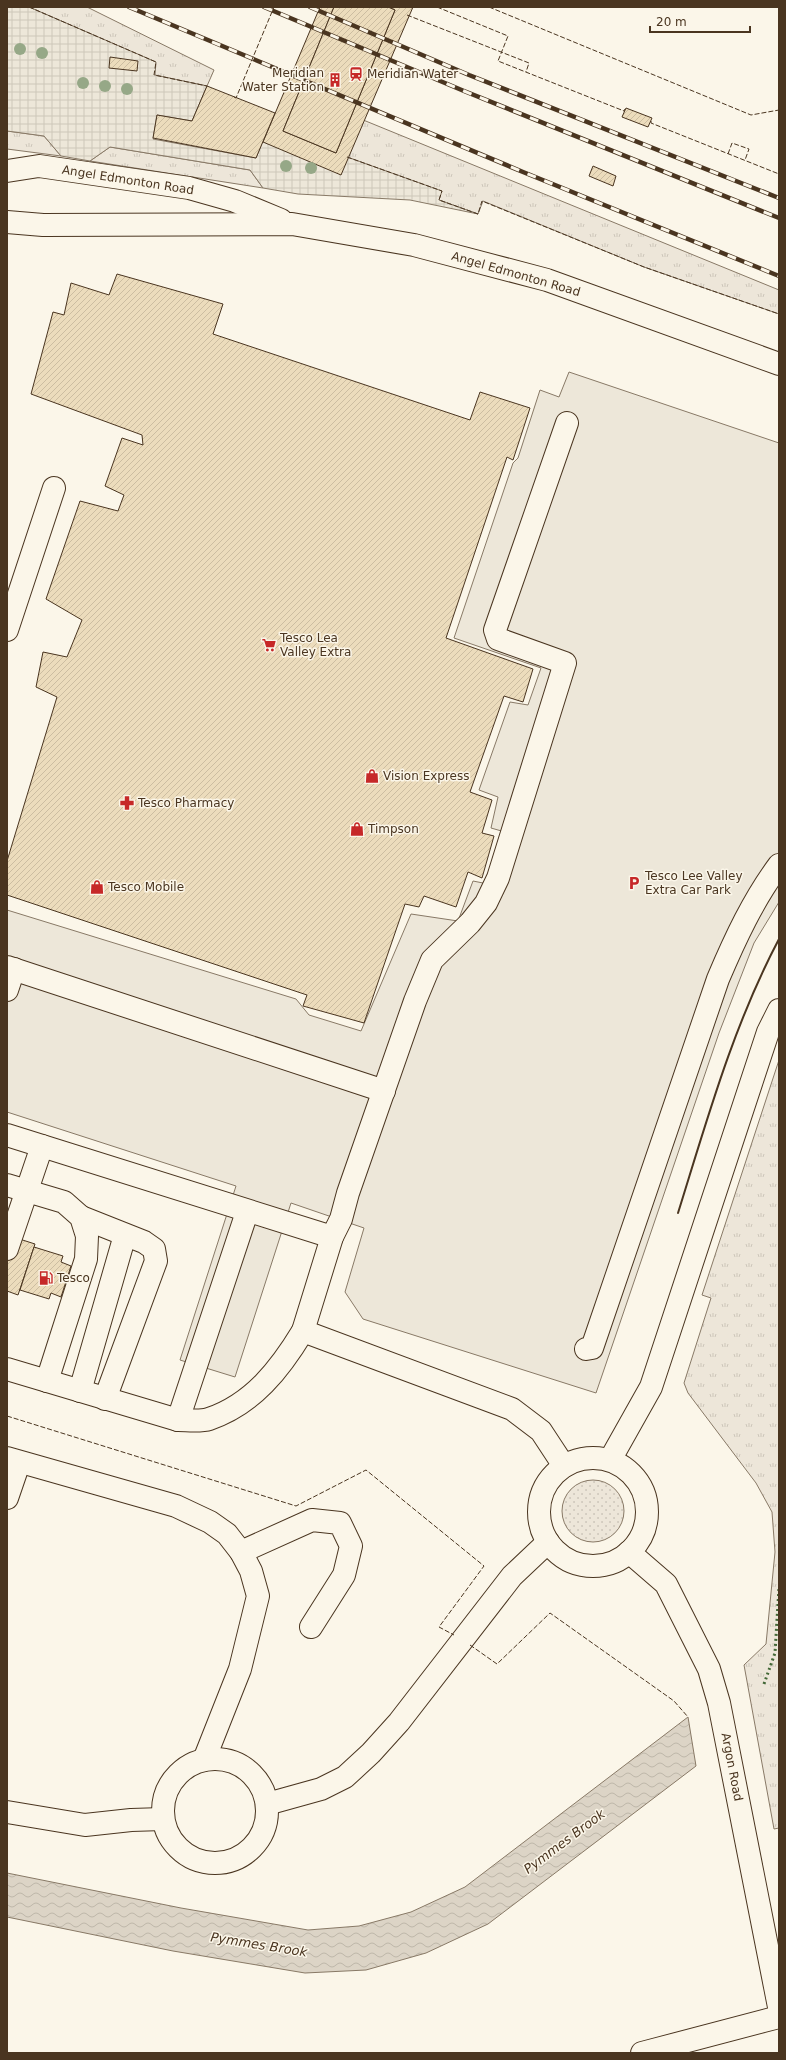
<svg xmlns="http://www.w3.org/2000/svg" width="786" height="2060" font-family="'DejaVu Sans',sans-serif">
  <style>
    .grass { fill: url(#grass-tufts); stroke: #887966 }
    .garden { fill: url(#garden-dots); stroke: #887966 }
    .parking { fill: #ede7d9; stroke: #887966 }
    .plaza { fill: url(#plaza-grid); stroke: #887966 }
    .water { fill: url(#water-waves); stroke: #887966 }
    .building { fill: url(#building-hatch); stroke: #4a3520 }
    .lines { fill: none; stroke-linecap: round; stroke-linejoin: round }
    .minor-casing { stroke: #4a3520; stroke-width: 24 }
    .major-casing { stroke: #4a3520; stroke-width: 24 }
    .minor { stroke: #fbf6e9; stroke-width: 22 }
    .major { stroke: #fbf6e9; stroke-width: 22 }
    .rail-casing { stroke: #4a3520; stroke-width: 4.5 }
    .rail { stroke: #fbf6e9; stroke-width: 3; stroke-dasharray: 9; stroke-linecap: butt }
    .hedge { stroke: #436837; stroke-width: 3; stroke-dasharray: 2 3; stroke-linecap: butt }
    .fence { stroke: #4a3520; stroke-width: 1; stroke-dasharray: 5 2; stroke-linecap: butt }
    .wall { stroke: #4a3520; stroke-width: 2 }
    .tree { fill: #96a887 }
    .labels { text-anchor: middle; stroke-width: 3; stroke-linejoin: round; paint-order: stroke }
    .poi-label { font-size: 12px; fill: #4a3520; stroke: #fbf6e9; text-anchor: start }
    .street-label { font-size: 12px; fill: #4a3520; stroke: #fbf6e9 }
    .water-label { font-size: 13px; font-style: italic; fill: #4a3520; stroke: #fbf6e9 }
  </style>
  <defs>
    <pattern id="grass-tufts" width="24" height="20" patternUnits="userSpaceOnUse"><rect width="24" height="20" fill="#ede6d9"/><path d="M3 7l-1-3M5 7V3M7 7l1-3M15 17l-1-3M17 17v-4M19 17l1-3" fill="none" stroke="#cdc6ba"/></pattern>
    <pattern id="garden-dots" width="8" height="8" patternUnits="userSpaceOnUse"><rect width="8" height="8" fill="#ede6d9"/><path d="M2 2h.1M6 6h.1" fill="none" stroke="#cdc6ba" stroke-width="1.8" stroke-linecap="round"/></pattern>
    <pattern id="plaza-grid" width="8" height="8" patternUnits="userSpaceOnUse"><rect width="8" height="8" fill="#ede7d9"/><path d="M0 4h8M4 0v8" fill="none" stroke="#cdc7ba"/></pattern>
    <pattern id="water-waves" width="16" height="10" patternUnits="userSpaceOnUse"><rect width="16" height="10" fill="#dcd4c6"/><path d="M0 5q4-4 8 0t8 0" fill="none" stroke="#beb7aa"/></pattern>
    <pattern id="building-hatch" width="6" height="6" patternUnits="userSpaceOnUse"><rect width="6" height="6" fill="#ecdcbc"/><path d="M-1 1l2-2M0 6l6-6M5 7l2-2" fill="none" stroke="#ccbda1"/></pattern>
  </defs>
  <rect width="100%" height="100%" fill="#fbf6e9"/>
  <!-- grass -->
  <g class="grass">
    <path d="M29,7H87L214,70L207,86L154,75L155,62Z"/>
    <path d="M351,115L779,290V314L644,267L483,201L478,214L439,200L441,192L336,153Z"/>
    <path d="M7,131L44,136L61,156L7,149Z"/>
    <path d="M110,147L250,170L263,188L90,161Z"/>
    <path d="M779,1060V1828L774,1829L744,1665L766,1644L775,1552L772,1512L756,1483L688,1393L684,1383L711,1298L702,1295Z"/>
  </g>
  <!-- garden -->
  <circle class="garden" cx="593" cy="1511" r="31"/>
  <!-- parking -->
  <path class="parking" d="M569,372L779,443V902L754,943L719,1033L596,1393L363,1319L345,1292L364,1228L291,1203L235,1377L180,1360L236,1186L7,1112V910L296,999L309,1015L361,1031L411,914L458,921L473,881L488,884L505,832L491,828L498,797L479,790L510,702L528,705L541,668L454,638L513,463L518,458L540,390L559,397Z"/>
  <!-- plaza -->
  <path class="plaza" d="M7,7H29L156,62L155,75L207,86L192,121L157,115L153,139L256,158L269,126L336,153L442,191L439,200L478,214L410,200L298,194L263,188L250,170L110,147L90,161L61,156L44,136L7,131Z"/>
  <!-- water -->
  <path class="water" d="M688,1717L696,1766L488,1924L426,1953L366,1970L305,1973L173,1951L7,1917V1873L181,1908L308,1930L359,1926L411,1912L465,1887Z"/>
  <!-- building -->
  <g class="building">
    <path d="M320,7H334L283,131L336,153L395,10L388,7H413L341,175L263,142Z"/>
    <path d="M334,7H388L395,10L336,153L283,131Z"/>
    <path d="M110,57L138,61L137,71L109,68Z"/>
    <path d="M207,86L275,113L256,158L153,138L157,115L192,121Z"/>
    <path d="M626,108L652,118L648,127L622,117Z"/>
    <path d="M593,166L616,176L613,186L589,176Z"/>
    <path d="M117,274L223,304L213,334L470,420L480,392L530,408L513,460L507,457L446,638L533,669L523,702L504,696L470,792L492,800L482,833L494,836L482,878L468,872L456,907L424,896L419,907L405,904L364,1023L303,1006L307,995L7,895V861L57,697L36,687L43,652L67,657L82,620L46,599L80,501L118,511L124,495L105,486L122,438L143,445L142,435L31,394L53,312L64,315L71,283L109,295Z"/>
    <path d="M7,1235L35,1244L18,1295L7,1291Z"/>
    <path d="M34,1247L63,1256L61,1262L71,1266L61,1297L51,1293L49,1299L20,1290Z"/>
  </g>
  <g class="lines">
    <defs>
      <g id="minor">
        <path d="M7,630L54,488"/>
        <path d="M7,967L384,1091"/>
        <path d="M7,990L14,969"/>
        <path d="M7,1135L332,1237"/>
        <path d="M7,1185L64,1202L81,1217L87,1236L86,1259L47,1381"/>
        <path d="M81,1217L144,1242L154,1249L156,1261L105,1399"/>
        <path d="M7,1249L42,1146"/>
        <path d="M303,1331L332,1237L341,1219L348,1193L415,1001L432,960L470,923L486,903L498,878L565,663L498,639L495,630L567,423"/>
        <path d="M586,1349L592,1348L718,979C735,939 753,900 779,865"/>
        <path d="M7,1369L178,1420C187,1420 200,1422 209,1419C253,1404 280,1369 303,1331L512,1409L541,1431L564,1466"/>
        <path d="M80,1391L125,1235"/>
        <path d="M178,1420L247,1212"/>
        <path d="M7,1458L176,1506L210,1522L227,1534L241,1552L251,1571L258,1596L240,1669L204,1760"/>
        <circle cx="593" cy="1512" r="54"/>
        <path d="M610,1460L651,1387L768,1032L779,1010"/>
        <path d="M7,1498L19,1463"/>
        <path d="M241,1552L312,1520L340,1523L351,1546L344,1575L311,1627"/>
        <path d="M629,1552L666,1584L709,1669L719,1703L779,2007"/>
        <circle cx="215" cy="1811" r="52"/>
        <path d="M267,1804L321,1789L345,1777L371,1753L399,1722L512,1576L548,1542"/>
        <path d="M7,1812L85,1825L131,1820L163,1819"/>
        <path d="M642,2053L779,2017"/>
      </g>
      <g id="major">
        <path d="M7,171L39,166L189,188L235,201L281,220"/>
        <path d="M7,222L43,225L292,224L414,245L547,280L779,364"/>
      </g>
    </defs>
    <!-- minor casing -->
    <use href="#minor" class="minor-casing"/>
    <!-- major casing -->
    <use href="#major" class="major-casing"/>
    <!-- minor -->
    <use href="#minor" class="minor"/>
    <!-- major -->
    <use href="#major" class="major"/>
    <defs>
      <g id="rail">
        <path d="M129,7L523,172L779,276"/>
        <path d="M264,7L464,91L779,218"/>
        <path d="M310,7L469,75L779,198"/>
      </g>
    </defs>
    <!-- rail casing -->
    <use href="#rail" class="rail-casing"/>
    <!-- rail -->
    <use href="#rail" class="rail"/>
    <!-- hedge -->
    <path class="hedge" d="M764,1684L775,1653L779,1587"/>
    <!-- fence -->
    <g class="fence">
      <path d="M29,7L156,62L154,75L207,86"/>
      <path d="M437,7L508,36L498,61L624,111L625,109"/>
      <path d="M489,7L751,115L779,110"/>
      <path d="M149,8V7"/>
      <path d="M407,15L529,63L526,72"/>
      <path d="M234,97L236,98L274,7"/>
      <path d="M651,121V123L779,174"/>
      <path d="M728,154L732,143L749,149L745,160"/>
      <path d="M347,157L442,191L439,200L478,214L482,201L644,267L779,314"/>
      <path d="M7,1416L296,1506L366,1470L484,1566L439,1627L454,1635"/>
      <path d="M470,1645L497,1664L550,1613L674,1701L688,1717"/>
    </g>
    <!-- wall -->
    <path class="wall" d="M678,1213C707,1120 733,1026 779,939"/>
  </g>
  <!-- trees -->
  <g class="tree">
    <circle cx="20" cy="49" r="6"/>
    <circle cx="42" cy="53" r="6"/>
    <circle cx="83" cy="83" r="6"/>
    <circle cx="105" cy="86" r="6"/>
    <circle cx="127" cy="89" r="6"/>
    <circle cx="286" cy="166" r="6"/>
    <circle cx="311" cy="168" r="6"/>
  </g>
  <!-- icons -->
  <defs>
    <symbol id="station-bare" viewBox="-9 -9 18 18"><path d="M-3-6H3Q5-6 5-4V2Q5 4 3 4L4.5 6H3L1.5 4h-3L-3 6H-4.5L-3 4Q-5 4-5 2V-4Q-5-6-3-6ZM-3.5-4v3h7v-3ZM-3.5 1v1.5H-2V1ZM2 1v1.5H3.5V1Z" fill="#c62828" stroke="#fbf6e9" stroke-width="2.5" paint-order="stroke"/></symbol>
    <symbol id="building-bare" viewBox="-9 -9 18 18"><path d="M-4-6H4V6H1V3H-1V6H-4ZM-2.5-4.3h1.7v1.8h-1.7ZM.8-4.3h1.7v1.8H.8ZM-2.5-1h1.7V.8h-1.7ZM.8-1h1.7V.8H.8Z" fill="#c62828" stroke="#fbf6e9" stroke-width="2.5" paint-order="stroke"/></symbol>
    <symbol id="supermarket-bare" viewBox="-9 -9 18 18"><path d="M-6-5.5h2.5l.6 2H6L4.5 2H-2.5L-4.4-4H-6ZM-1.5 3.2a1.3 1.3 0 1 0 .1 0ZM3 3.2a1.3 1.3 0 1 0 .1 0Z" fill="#c62828" stroke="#fbf6e9" stroke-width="2.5" paint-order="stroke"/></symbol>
    <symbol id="shop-bare" viewBox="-9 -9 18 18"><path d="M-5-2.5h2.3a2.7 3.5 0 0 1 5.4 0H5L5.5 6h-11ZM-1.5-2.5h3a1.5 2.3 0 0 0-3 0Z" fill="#c62828" stroke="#fbf6e9" stroke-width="2.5" paint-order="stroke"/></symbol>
    <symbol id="pharmacy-bare" viewBox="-9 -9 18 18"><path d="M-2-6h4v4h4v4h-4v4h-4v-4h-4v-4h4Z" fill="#c62828" stroke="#fbf6e9" stroke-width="2.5" paint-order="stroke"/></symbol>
    <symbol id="parking-bare" viewBox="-9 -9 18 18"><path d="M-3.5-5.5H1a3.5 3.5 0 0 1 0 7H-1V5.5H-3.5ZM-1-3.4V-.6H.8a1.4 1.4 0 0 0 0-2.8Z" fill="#c62828" stroke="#fbf6e9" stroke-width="2.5" paint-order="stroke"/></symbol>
    <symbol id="fuel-bare" viewBox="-9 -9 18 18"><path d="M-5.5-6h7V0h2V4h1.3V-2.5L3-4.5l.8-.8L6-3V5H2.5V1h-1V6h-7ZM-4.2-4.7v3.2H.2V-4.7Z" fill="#c62828" stroke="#fbf6e9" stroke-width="2.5" paint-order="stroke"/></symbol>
  </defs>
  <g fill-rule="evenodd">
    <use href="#station-bare" x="346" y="64" width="20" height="20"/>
    <use href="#building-bare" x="325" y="70" width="20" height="20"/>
    <use href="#supermarket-bare" x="259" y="635" width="20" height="20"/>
    <use href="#shop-bare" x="362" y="766" width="20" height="20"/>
    <use href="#pharmacy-bare" x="117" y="793" width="20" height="20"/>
    <use href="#shop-bare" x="347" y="819" width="20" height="20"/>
    <use href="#parking-bare" x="624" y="873" width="20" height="20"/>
    <use href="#shop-bare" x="87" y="877" width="20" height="20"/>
    <use href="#fuel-bare" x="36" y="1268" width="20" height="20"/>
  </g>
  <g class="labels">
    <!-- poi labels -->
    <g class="poi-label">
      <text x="324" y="77" text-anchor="end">Meridian<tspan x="324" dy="14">Water Station</tspan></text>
      <text x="367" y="78">Meridian Water</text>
      <text x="280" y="642">Tesco Lea<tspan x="280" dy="14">Valley Extra</tspan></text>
      <text x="383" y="780">Vision Express</text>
      <text x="138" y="807">Tesco Pharmacy</text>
      <text x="368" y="833">Timpson</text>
      <text x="645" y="880">Tesco Lee Valley<tspan x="645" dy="14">Extra Car Park</tspan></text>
      <text x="108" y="891">Tesco Mobile</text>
      <text x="57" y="1282">Tesco</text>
    </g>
    <!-- street labels -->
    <g class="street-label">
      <text transform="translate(128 180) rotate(9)" y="4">Angel Edmonton Road</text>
      <text transform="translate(516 274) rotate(16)" y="4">Angel Edmonton Road</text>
      <text transform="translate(732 1767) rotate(79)" y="4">Argon Road</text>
    </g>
    <!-- water labels -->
    <g class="water-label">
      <text transform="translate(564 1841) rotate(-37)" y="5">Pymmes Brook</text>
      <text transform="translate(259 1944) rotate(9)" y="5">Pymmes Brook</text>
    </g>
  </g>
  <!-- border -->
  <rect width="786" height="2060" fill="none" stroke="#4a3520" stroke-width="16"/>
  <!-- scale -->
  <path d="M650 26v6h100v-6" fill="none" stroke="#4a3520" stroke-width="2"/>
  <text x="656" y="26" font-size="12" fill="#4a3520" stroke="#fbf6e9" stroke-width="3" paint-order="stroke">20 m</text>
</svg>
